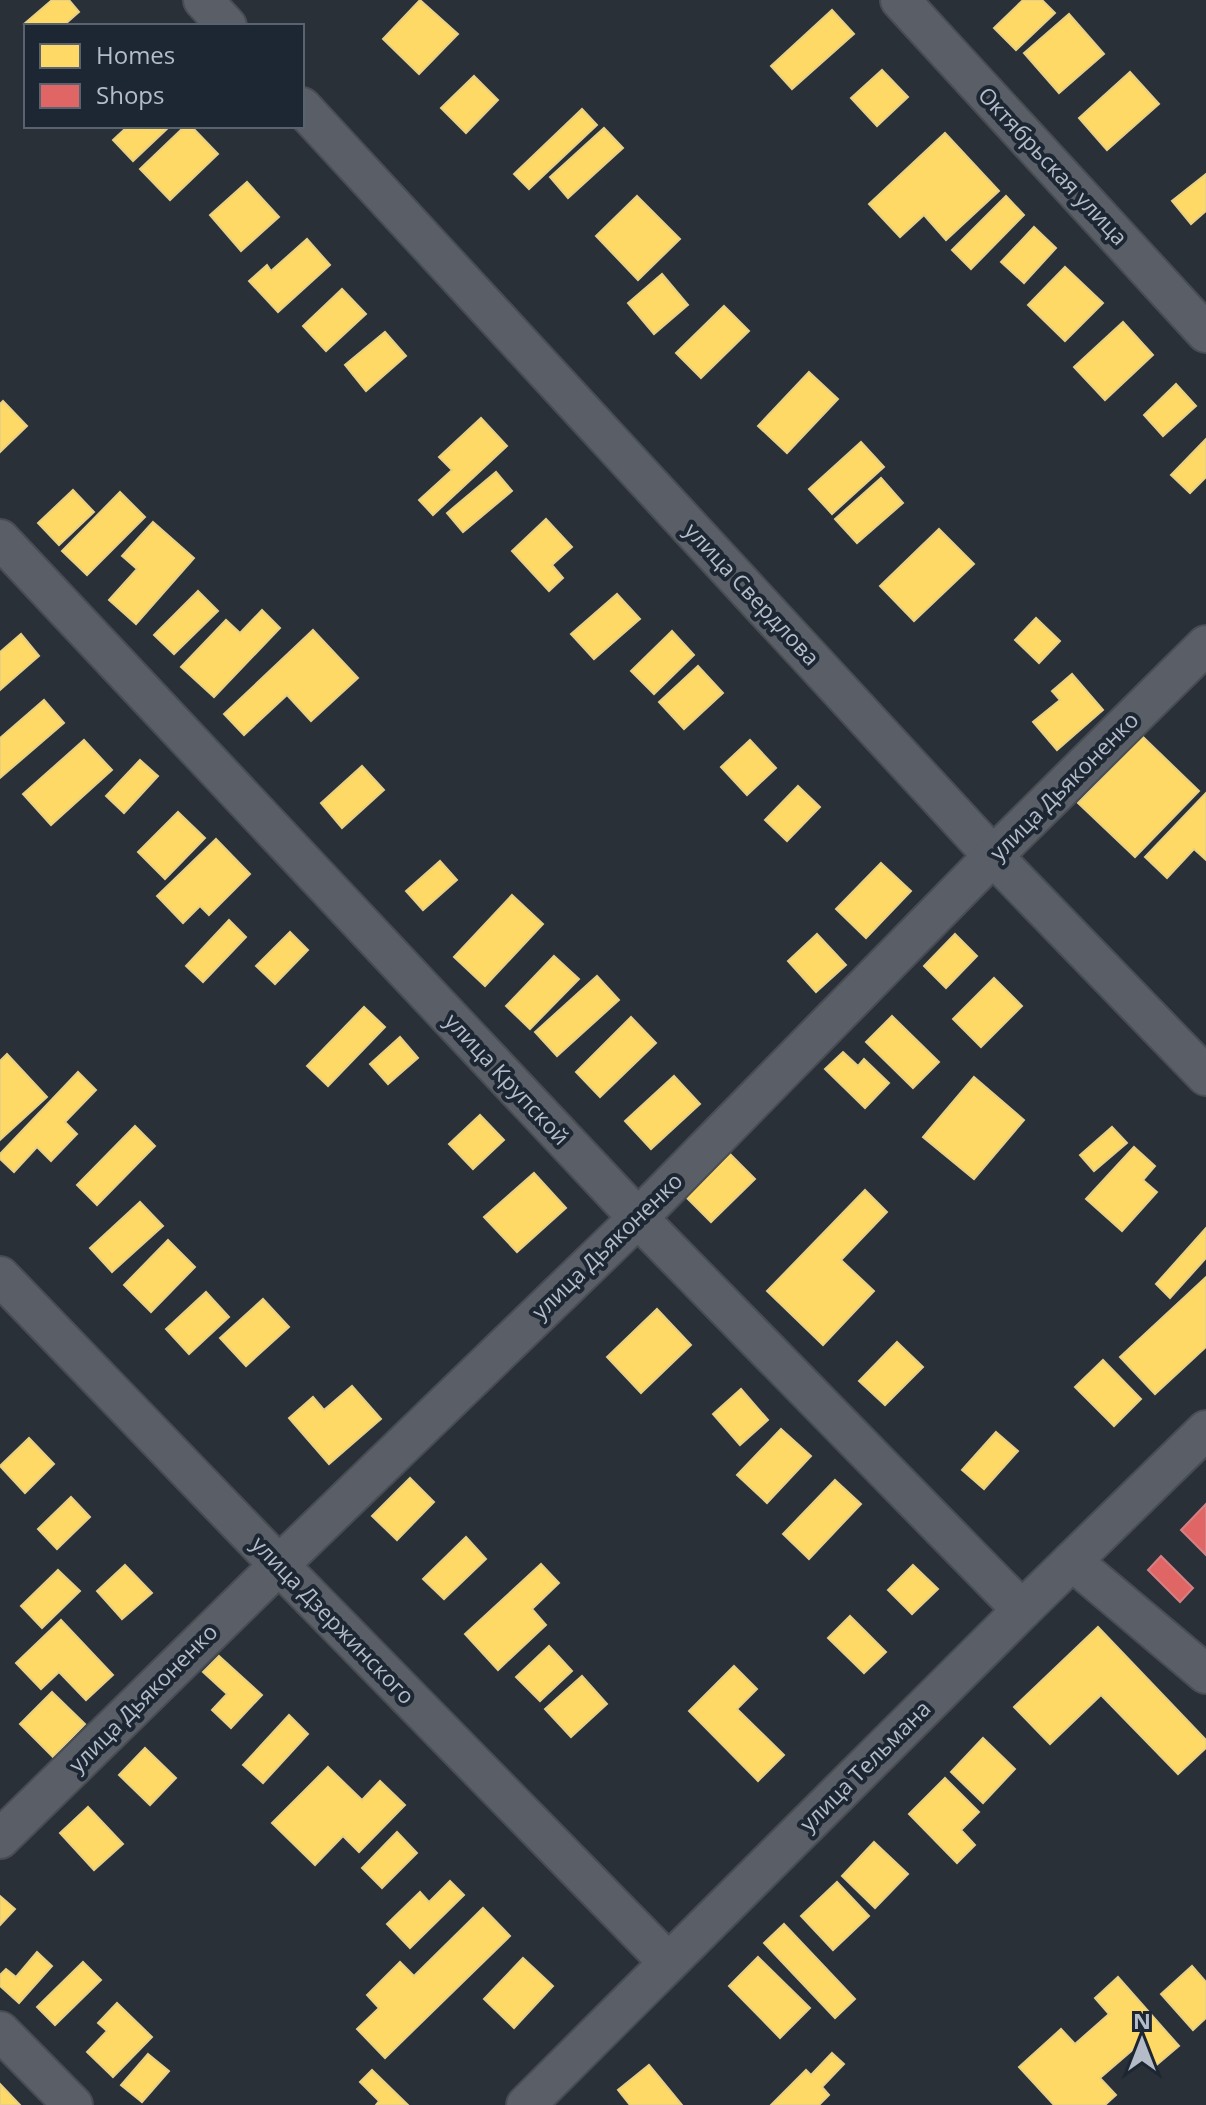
<svg xmlns="http://www.w3.org/2000/svg" width="1206" height="2105" font-family="'Open Sans',sans-serif">
  <style>
    .homes { fill: #ffd966; stroke: #e8d084; stroke-width: 2 }
    .shops { fill: #e06666; stroke: #d38084; stroke-width: 2 }
    .lines { fill: none; stroke-linecap: round; stroke-linejoin: round }
    .minor-casing { stroke: #484c53; stroke-width: 42 }
    .minor { stroke: #5a5e66; stroke-width: 38 }
    .labels { text-anchor: middle; stroke-width: 8; stroke-linejoin: round; paint-order: stroke }
    .street-label { font-size: 22px; fill: #b4bcc9; stroke: #1d2633 }
  </style>
  <rect width="100%" height="100%" fill="#2a3038"/>
  <!-- homes -->
  <g class="homes">
    <path d="M52,0H69L79,12L63,26H26L24,24Z"/>
    <path d="M420,0L458,34L419,74L383,39Z"/>
    <path d="M1023,0H1042L1055,13L1016,50L994,28Z"/>
    <path d="M832,10L854,34L792,89L771,66Z"/>
    <path d="M1069,14L1104,54L1059,93L1024,53Z"/>
    <path d="M882,70L908,97L877,126L851,98Z"/>
    <path d="M1130,72L1159,104L1107,150L1079,118Z"/>
    <path d="M474,76L498,100L466,133L441,108Z"/>
    <path d="M582,109L597,125L529,189L514,174Z"/>
    <path d="M128,126H170L133,161L113,140Z"/>
    <path d="M185,126H191L218,154L170,200L140,169Z"/>
    <path d="M604,128L623,148L568,198L550,177Z"/>
    <path d="M945,133L999,191L946,240L924,215L900,237L869,204Z"/>
    <path d="M1206,174V211L1191,224L1172,201Z"/>
    <path d="M247,182L279,217L241,251L210,215Z"/>
    <path d="M637,196L680,239L638,280L596,236Z"/>
    <path d="M1006,196L1024,215L971,269L952,250Z"/>
    <path d="M1034,227L1056,248L1024,283L1001,262Z"/>
    <path d="M307,239L330,265L278,312L249,281L267,265L271,271Z"/>
    <path d="M1065,267L1103,303L1065,341L1028,305Z"/>
    <path d="M662,274L688,305L654,334L628,303Z"/>
    <path d="M342,289L366,314L326,351L303,326Z"/>
    <path d="M724,306L749,331L701,378L676,353Z"/>
    <path d="M1123,322L1153,355L1105,400L1074,367Z"/>
    <path d="M385,332L406,356L366,391L345,365Z"/>
    <path d="M809,372L838,399L787,453L758,426Z"/>
    <path d="M1176,384L1196,406L1163,436L1144,415Z"/>
    <path d="M3,401L27,426L0,452V404Z"/>
    <path d="M481,418L507,446L433,515L419,500L452,470L439,457Z"/>
    <path d="M1206,439V477L1190,493L1171,475Z"/>
    <path d="M861,442L884,467L832,514L809,489Z"/>
    <path d="M496,472L512,491L463,532L447,513Z"/>
    <path d="M881,478L903,503L857,543L835,519Z"/>
    <path d="M73,490L94,512L59,545L38,523Z"/>
    <path d="M120,492L145,517L87,575L62,551Z"/>
    <path d="M546,519L572,547L552,565L563,578L549,591L512,551Z"/>
    <path d="M153,522L194,558L136,624L109,600L137,569L122,556Z"/>
    <path d="M939,529L974,564L914,621L880,586Z"/>
    <path d="M198,591L218,611L174,654L154,635Z"/>
    <path d="M617,594L640,619L594,659L571,634Z"/>
    <path d="M262,610L280,628L214,697L181,667L226,620L240,633Z"/>
    <path d="M1036,618L1060,641L1039,663L1015,640Z"/>
    <path d="M313,630L358,678L311,721L287,695L244,735L224,714Z"/>
    <path d="M672,631L694,655L654,694L631,671Z"/>
    <path d="M21,634L39,656L0,690V652Z"/>
    <path d="M698,666L723,693L684,729L659,702Z"/>
    <path d="M1072,674L1103,710L1057,750L1033,722L1060,700L1052,691Z"/>
    <path d="M44,700L64,723L0,778V738Z"/>
    <path d="M1142,736L1199,791L1135,857L1078,803Z"/>
    <path d="M84,740L112,770L51,825L23,794Z"/>
    <path d="M750,740L776,768L747,795L721,767Z"/>
    <path d="M140,760L158,776L124,813L106,796Z"/>
    <path d="M362,766L384,790L342,828L321,803Z"/>
    <path d="M798,786L820,807L787,841L765,820Z"/>
    <path d="M1206,793V860L1194,849L1167,878L1145,857Z"/>
    <path d="M178,812L205,838L165,879L138,852Z"/>
    <path d="M216,839L250,874L209,915L200,906L183,923L157,896Z"/>
    <path d="M440,861L457,880L423,910L406,891Z"/>
    <path d="M881,863L911,891L866,938L836,909Z"/>
    <path d="M512,895L543,924L485,986L454,957Z"/>
    <path d="M229,920L246,937L203,982L186,966Z"/>
    <path d="M290,932L308,950L275,984L256,966Z"/>
    <path d="M817,934L846,965L816,992L788,961Z"/>
    <path d="M955,934L977,956L946,988L924,966Z"/>
    <path d="M554,956L579,979L530,1029L506,1006Z"/>
    <path d="M597,976L619,1000L557,1056L535,1032Z"/>
    <path d="M994,978L1022,1006L981,1047L953,1019Z"/>
    <path d="M364,1007L385,1027L328,1086L307,1066Z"/>
    <path d="M892,1016L939,1062L913,1088L866,1042Z"/>
    <path d="M631,1017L656,1043L600,1097L576,1072Z"/>
    <path d="M400,1037L418,1058L388,1084L370,1064Z"/>
    <path d="M843,1052L858,1066L864,1059L889,1083L865,1108L825,1069Z"/>
    <path d="M7,1054L47,1097L0,1140V1061Z"/>
    <path d="M78,1072L96,1090L65,1122L77,1134L51,1161L37,1147L14,1172L0,1159V1154Z"/>
    <path d="M674,1076L700,1104L651,1149L625,1121Z"/>
    <path d="M974,1077L1024,1120L974,1179L923,1137Z"/>
    <path d="M480,1115L504,1140L473,1169L449,1144Z"/>
    <path d="M135,1126L155,1146L97,1205L77,1185Z"/>
    <path d="M1112,1127L1127,1143L1094,1171L1080,1155Z"/>
    <path d="M1134,1147L1155,1166L1143,1180L1157,1192L1122,1231L1086,1199Z"/>
    <path d="M728,1152L755,1179L711,1222L684,1195Z"/>
    <path d="M534,1173L566,1208L517,1252L484,1217Z"/>
    <path d="M865,1190L887,1212L841,1260L874,1291L823,1345L767,1291Z"/>
    <path d="M140,1202L163,1226L112,1272L90,1248Z"/>
    <path d="M1206,1228V1258L1170,1298L1156,1284Z"/>
    <path d="M168,1240L195,1267L151,1312L124,1285Z"/>
    <path d="M1206,1277V1347L1155,1394L1120,1357Z"/>
    <path d="M206,1292L229,1317L189,1354L166,1329Z"/>
    <path d="M263,1299L289,1327L246,1366L220,1338Z"/>
    <path d="M657,1309L691,1345L641,1393L607,1357Z"/>
    <path d="M897,1342L923,1367L885,1405L859,1381Z"/>
    <path d="M1103,1360L1141,1399L1114,1426L1075,1387Z"/>
    <path d="M352,1386L381,1419L329,1464L289,1418L313,1397L324,1410Z"/>
    <path d="M741,1389L768,1420L740,1445L713,1414Z"/>
    <path d="M781,1429L811,1456L767,1503L737,1475Z"/>
    <path d="M996,1432L1018,1451L984,1489L962,1470Z"/>
    <path d="M29,1438L54,1464L25,1493L0,1466Z"/>
    <path d="M410,1478L434,1502L397,1540L372,1516Z"/>
    <path d="M835,1480L861,1504L809,1559L783,1534Z"/>
    <path d="M71,1497L90,1517L57,1549L38,1529Z"/>
    <path d="M466,1537L486,1559L444,1599L423,1579Z"/>
    <path d="M541,1564L559,1583L532,1609L546,1625L498,1670L465,1634Z"/>
    <path d="M125,1565L152,1593L122,1619L97,1591Z"/>
    <path d="M913,1565L938,1589L912,1614L888,1590Z"/>
    <path d="M58,1570L80,1591L42,1628L21,1606Z"/>
    <path d="M850,1616L886,1652L864,1673L828,1638Z"/>
    <path d="M61,1620L113,1675L86,1700L59,1672L41,1689L16,1663Z"/>
    <path d="M1098,1627L1206,1740V1748L1178,1774L1101,1695L1050,1744L1014,1707Z"/>
    <path d="M549,1646L572,1671L540,1701L516,1677Z"/>
    <path d="M219,1656L262,1695L231,1728L212,1710L227,1694L203,1672Z"/>
    <path d="M734,1666L757,1689L737,1709L784,1755L758,1781L689,1711Z"/>
    <path d="M582,1676L607,1704L571,1737L545,1709Z"/>
    <path d="M52,1692L85,1724L53,1757L20,1724Z"/>
    <path d="M289,1715L308,1734L263,1783L243,1765Z"/>
    <path d="M983,1738L1015,1769L983,1803L951,1772Z"/>
    <path d="M145,1748L176,1778L150,1805L119,1775Z"/>
    <path d="M328,1767L362,1800L380,1781L405,1805L359,1852L343,1836L315,1865L272,1823Z"/>
    <path d="M945,1778L979,1812L961,1830L975,1845L957,1863L909,1814Z"/>
    <path d="M88,1807L123,1844L94,1870L60,1833Z"/>
    <path d="M397,1832L417,1853L382,1888L362,1868Z"/>
    <path d="M874,1842L908,1874L875,1908L842,1876Z"/>
    <path d="M450,1881L464,1895L410,1948L387,1924L420,1892L429,1902Z"/>
    <path d="M837,1882L869,1916L833,1950L801,1916Z"/>
    <path d="M0,1896L15,1909L0,1925Z"/>
    <path d="M483,1908L510,1936L385,2058L357,2029L379,2008L367,1995L400,1962L414,1976Z"/>
    <path d="M784,1924L855,1999L835,2018L764,1943Z"/>
    <path d="M37,1952L52,1966L19,2003L0,1986V1975L6,1969L16,1977Z"/>
    <path d="M758,1957L810,2008L780,2038L729,1986Z"/>
    <path d="M523,1958L553,1986L514,2028L484,1999Z"/>
    <path d="M83,1962L101,1980L55,2025L37,2007Z"/>
    <path d="M1192,1966L1206,1982V2018L1193,2030L1161,1994Z"/>
    <path d="M1118,1977L1179,2046L1154,2067L1136,2047L1100,2078L1116,2095L1105,2105H1054L1019,2067L1061,2029L1075,2044L1109,2014L1095,1998Z"/>
    <path d="M117,2003L152,2037L113,2077L87,2052L107,2031L98,2023Z"/>
    <path d="M832,2053L844,2064L822,2087L829,2095L819,2105H771L806,2070L811,2075Z"/>
    <path d="M148,2054L169,2071L142,2102L121,2085Z"/>
    <path d="M649,2065L682,2105H630L618,2090Z"/>
    <path d="M372,2070L408,2105H376L379,2101L360,2082Z"/>
    <path d="M0,2084L20,2105H0Z"/>
  </g>
  <!-- shops -->
  <g class="shops">
    <path d="M1206,1504V1555L1181,1530Z"/>
    <path d="M1161,1556L1193,1588L1180,1602L1148,1570Z"/>
  </g>
  <g class="lines">
    <defs>
      <g id="minor">
        <path d="M203,0L227,26"/>
        <path d="M900,0L1206,333"/>
        <path d="M302,107L993,856L1206,1076"/>
        <path d="M0,539L638,1218L1022,1610"/>
        <path d="M0,1276L279,1565L668,1962"/>
        <path d="M1072,1561L1206,1674"/>
        <path d="M0,1839L279,1565L638,1218L993,856L1206,645"/>
        <path d="M0,2031L73,2105"/>
        <path d="M526,2105L1022,1610L1206,1430"/>
      </g>
    </defs>
    <!-- minor casing -->
    <use href="#minor" class="minor-casing"/>
    <!-- minor -->
    <use href="#minor" class="minor"/>
  </g>
  <g class="labels">
    <!-- street labels -->
    <g class="street-label">
      <text transform="translate(1053 166) rotate(47)" y="8">Октябрьская улица</text>
      <text transform="translate(752 594) rotate(47)" y="8">улица Свердлова</text>
      <text transform="translate(1064 786) rotate(-45)" y="8">улица Дьяконенко</text>
      <text transform="translate(507 1079) rotate(47)" y="8">улица Крупской</text>
      <text transform="translate(607 1246) rotate(-44)" y="8">улица Дьяконенко</text>
      <text transform="translate(333 1620) rotate(46)" y="8">улица Дзержинского</text>
      <text transform="translate(143 1698) rotate(-45)" y="8">улица Дьяконенко</text>
      <text transform="translate(865 1766) rotate(-45)" y="8">улица Тельмана</text>
    </g>
  </g>
  <!-- legend -->
  <rect x="24" y="24" width="280" height="104" fill="#1d2633" stroke="#59626f" stroke-width="2"/>
  <rect x="40" y="44" width="40" height="24" fill="#ffd966" stroke="#59626f" stroke-width="2"/>
  <text x="96" y="64" font-size="24" fill="#b4bcc9">Homes</text>
  <rect x="40" y="84" width="40" height="24" fill="#e06666" stroke="#59626f" stroke-width="2"/>
  <text x="96" y="104" font-size="24" fill="#b4bcc9">Shops</text>
  <!-- north arrow -->
  <g transform="translate(1142 2041)" stroke="#1d2633" stroke-width="6" paint-order="stroke">
  <path d="M0-6L14 30L0 20L-14 30Z" fill="#b4bcc9"/>
  <text y="-12" font-size="22" font-weight="bold" text-anchor="middle" fill="#b4bcc9">N</text>
  </g>
</svg>
